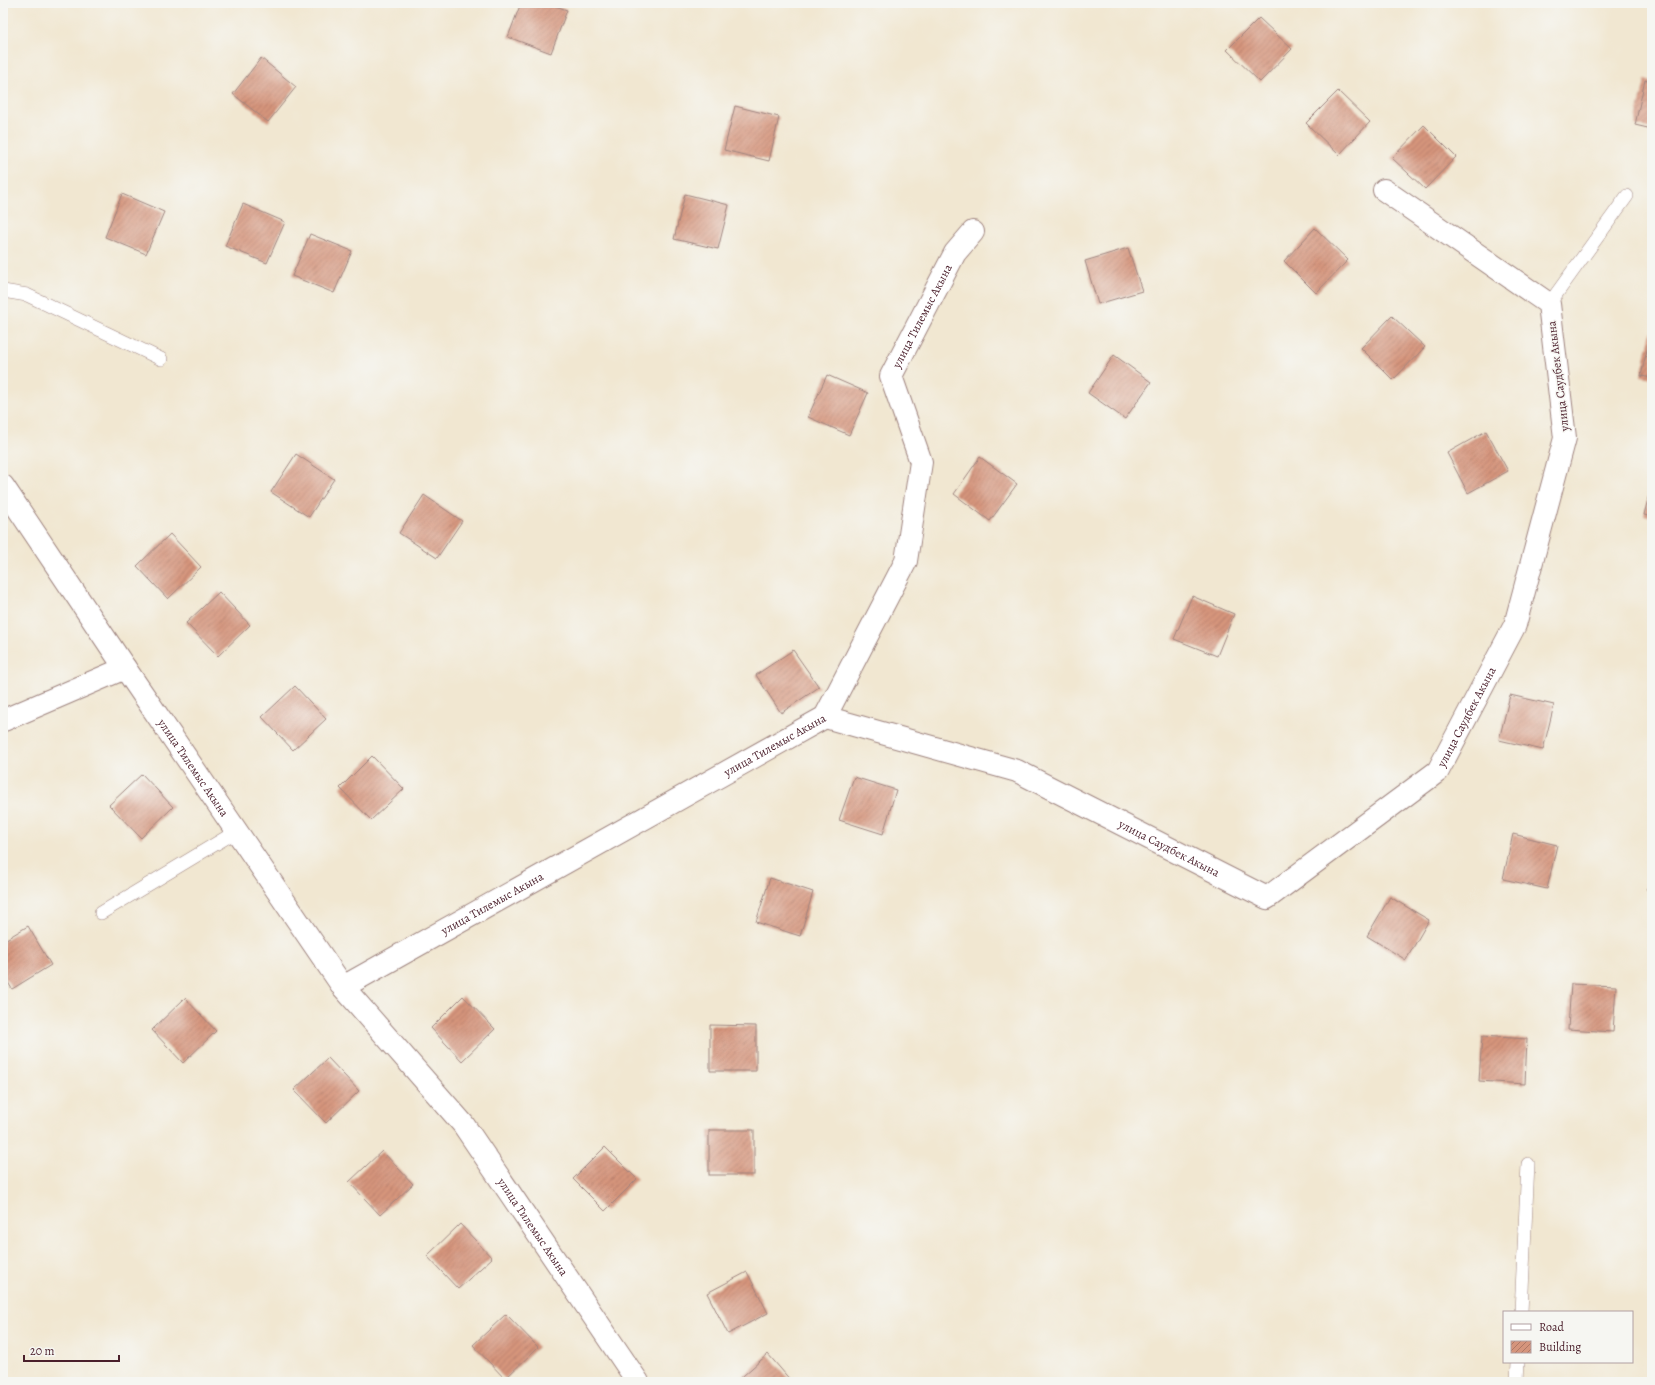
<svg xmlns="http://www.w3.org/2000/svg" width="1655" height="1385" font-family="Alegreya,serif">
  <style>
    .building { fill: url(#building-hatch) }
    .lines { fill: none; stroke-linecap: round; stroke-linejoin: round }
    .lane-casing { stroke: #9e837e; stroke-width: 14 }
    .street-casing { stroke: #9e837e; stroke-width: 24 }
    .lane { stroke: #fff; stroke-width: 13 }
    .street { stroke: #fff; stroke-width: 22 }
    .labels { text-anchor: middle; stroke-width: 3; stroke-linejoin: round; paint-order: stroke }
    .street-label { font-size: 12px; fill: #4a1f2b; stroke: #f6f6f2 }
  </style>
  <defs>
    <pattern id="building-hatch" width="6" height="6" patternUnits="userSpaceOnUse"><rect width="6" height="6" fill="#d5947c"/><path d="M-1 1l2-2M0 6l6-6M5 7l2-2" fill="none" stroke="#af7866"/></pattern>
  </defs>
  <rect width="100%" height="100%" fill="#f6f6f2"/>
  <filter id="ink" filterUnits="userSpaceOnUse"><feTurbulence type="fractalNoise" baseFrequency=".025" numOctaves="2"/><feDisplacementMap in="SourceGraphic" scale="8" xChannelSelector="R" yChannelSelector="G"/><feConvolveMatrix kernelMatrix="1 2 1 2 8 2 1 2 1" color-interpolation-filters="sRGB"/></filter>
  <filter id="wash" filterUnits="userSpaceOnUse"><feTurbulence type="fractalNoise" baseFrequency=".012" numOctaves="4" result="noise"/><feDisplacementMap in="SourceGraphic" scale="16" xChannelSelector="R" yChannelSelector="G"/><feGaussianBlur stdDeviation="0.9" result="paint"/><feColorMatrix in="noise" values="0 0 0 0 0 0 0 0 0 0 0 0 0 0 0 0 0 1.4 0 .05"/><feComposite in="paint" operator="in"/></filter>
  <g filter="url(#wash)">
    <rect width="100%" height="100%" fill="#f1e7d1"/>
    <g id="blocks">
      <!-- building -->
      <g class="building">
        <path d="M521,3H547L567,10L551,53L508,37Z"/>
        <path d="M1259,18L1292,49L1260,82L1227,50Z"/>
        <path d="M261,58L296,87L268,122L233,94Z"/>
        <path d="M1645,80L1652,82V129L1635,125Z"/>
        <path d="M1338,91L1370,122L1339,155L1306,123Z"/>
        <path d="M735,106L779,117L769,161L724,150Z"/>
        <path d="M1424,125L1456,157L1425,189L1392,158Z"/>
        <path d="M122,194L164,212L146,254L105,237Z"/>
        <path d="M685,194L729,205L718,249L674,239Z"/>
        <path d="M243,204L285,222L267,263L225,246Z"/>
        <path d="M1315,228L1348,260L1316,293L1284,261Z"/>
        <path d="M310,234L352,251L334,293L292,276Z"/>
        <path d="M1128,248L1142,291L1098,304L1085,261Z"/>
        <path d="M1392,316L1425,347L1393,380L1361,348Z"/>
        <path d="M1651,332H1652V378L1641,376Z"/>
        <path d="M1114,355L1151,382L1125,419L1088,393Z"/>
        <path d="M827,375L868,393L849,435L808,417Z"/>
        <path d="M1486,431L1508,471L1468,493L1447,453Z"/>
        <path d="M296,454L334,479L309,517L271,492Z"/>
        <path d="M980,457L1017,484L990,521L954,494Z"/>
        <path d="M1651,486H1652V517L1644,515Z"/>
        <path d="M424,495L462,521L437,558L399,533Z"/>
        <path d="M170,534L201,567L168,599L137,566Z"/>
        <path d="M219,592L250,625L218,656L186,623Z"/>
        <path d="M1192,596L1234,614L1217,656L1174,639Z"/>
        <path d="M793,650L819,687L781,713L756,675Z"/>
        <path d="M295,686L326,719L293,750L262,717Z"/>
        <path d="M1510,695L1554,705L1543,750L1499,740Z"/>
        <path d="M372,756L404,789L371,820L340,788Z"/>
        <path d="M142,774L173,807L141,838L109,805Z"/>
        <path d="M854,777L896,790L883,834L839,820Z"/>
        <path d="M1513,834L1557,845L1547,889L1503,879Z"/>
        <path d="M770,878L813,892L800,936L756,922Z"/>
        <path d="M1652,882V894L1646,889Z"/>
        <path d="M1390,897L1429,920L1406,960L1367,936Z"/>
        <path d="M28,926L51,965L12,989L3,974V941Z"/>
        <path d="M1571,984L1616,986L1613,1032L1568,1029Z"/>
        <path d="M463,996L495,1029L462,1061L431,1028Z"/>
        <path d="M185,998L216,1031L183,1063L152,1030Z"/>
        <path d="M710,1025L756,1026V1071H710Z"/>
        <path d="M1482,1036L1527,1039L1525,1084L1479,1081Z"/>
        <path d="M328,1058L359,1091L326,1123L294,1090Z"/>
        <rect x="709" y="1130" width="45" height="45"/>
        <path d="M605,1147L637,1179L605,1211L573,1179Z"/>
        <path d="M382,1151L413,1184L380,1215L349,1182Z"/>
        <path d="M460,1224L492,1258L458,1289L427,1256Z"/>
        <path d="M747,1272L768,1313L728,1334L707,1293Z"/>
        <path d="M506,1314L538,1347L505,1379L473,1345Z"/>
        <path d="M768,1354L792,1382H736Z"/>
      </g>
    </g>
  </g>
  <g filter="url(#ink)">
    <use href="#blocks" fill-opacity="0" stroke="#9e837e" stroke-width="1"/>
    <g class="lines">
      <defs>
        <g id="lane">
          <path d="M3,291L27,295L161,359"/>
          <path d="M1549,304L1627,196"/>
          <path d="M101,913L237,831"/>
          <path d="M1521,1312L1528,1164"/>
          <path d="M1517,1382L1518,1362"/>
        </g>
        <g id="street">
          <path id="s1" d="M3,486L125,668L343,987L463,1124L638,1382"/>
          <path id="s2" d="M825,717L1017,771L1267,898L1438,771L1515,625L1565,438L1549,304L1384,190"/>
          <path d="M3,719L4,720L125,668"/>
          <path id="s3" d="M343,987L825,717L906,561L921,462L891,376L955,253L973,232"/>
        </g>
      </defs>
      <!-- lane casing -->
      <use href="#lane" class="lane-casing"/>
      <!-- street casing -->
      <use href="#street" class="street-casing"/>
      <!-- lane -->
      <use href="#lane" class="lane"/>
      <!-- street -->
      <use href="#street" class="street"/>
    </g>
  </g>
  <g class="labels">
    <!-- street labels -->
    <g class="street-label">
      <text dy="4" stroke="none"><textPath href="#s3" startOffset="987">улица Тилемыс Акына</textPath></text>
      <text transform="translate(1558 376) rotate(-97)" y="4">улица Саудбек Акына</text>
      <text dy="4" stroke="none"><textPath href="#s2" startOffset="754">улица Саудбек Акына</textPath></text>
      <text dy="4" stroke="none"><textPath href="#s3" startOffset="495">улица Тилемыс Акына</textPath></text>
      <text dy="4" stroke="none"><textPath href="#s1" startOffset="340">улица Тилемыс Акына</textPath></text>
      <text dy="4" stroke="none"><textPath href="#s2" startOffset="370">улица Саудбек Акына</textPath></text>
      <text dy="4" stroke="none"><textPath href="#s3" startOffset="171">улица Тилемыс Акына</textPath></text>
      <text dy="4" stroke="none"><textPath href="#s1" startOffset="912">улица Тилемыс Акына</textPath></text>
    </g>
  </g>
  <!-- margin -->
  <rect width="1655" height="1385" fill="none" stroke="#f6f6f2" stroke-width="16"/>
  <!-- legend -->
  <rect x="1503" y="1311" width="130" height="52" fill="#f6f6f2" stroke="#b1a0a2"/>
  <rect x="1511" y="1324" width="20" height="6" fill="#ffffff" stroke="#b1a0a2"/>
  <text x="1539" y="1331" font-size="12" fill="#4a1f2b">Road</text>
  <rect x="1511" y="1341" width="20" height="12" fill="url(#building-hatch)" stroke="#b1a0a2"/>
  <text x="1539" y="1351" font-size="12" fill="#4a1f2b">Building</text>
  <!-- scale -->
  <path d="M24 1355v6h95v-6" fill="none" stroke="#4a1f2b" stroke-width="2"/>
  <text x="30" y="1355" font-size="12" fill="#4a1f2b" stroke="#f6f6f2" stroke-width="3" paint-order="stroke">20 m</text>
</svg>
